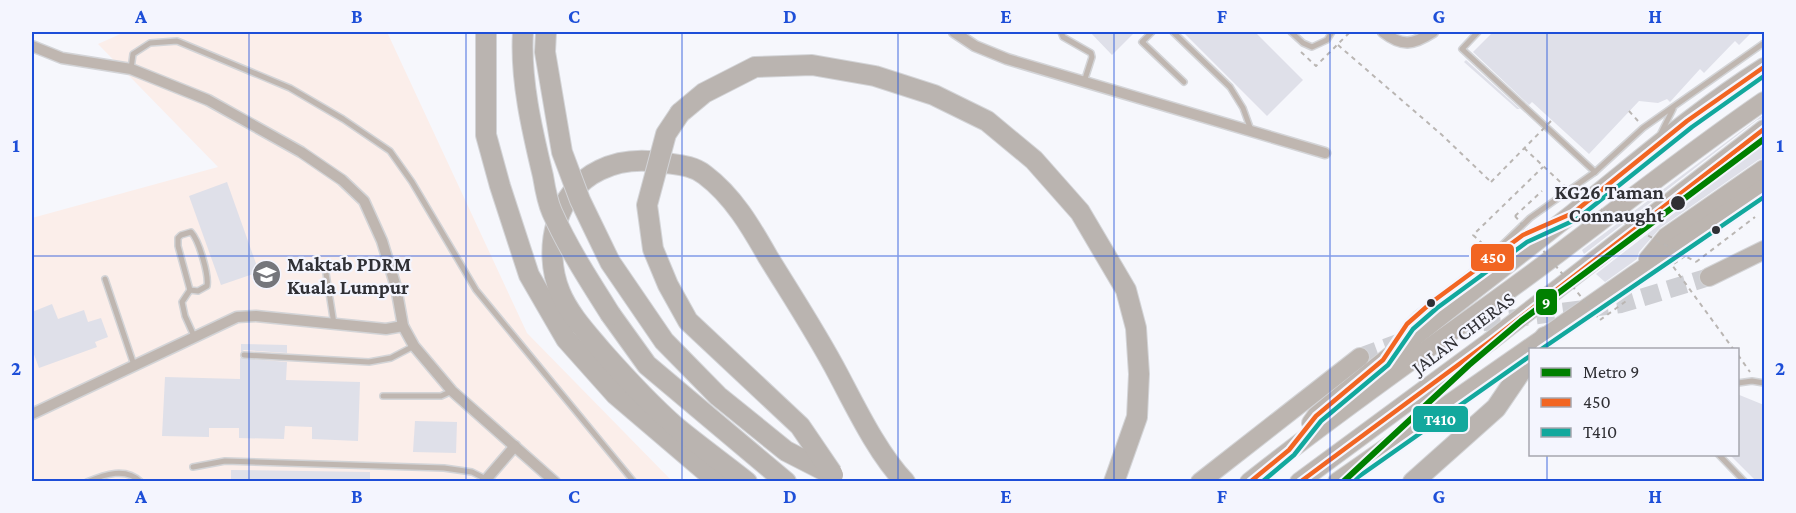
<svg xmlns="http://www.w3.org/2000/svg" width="1796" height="513" font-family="'Crimson Pro',serif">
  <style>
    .education { fill: #fbeeea }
    .building { fill: #dfe0e9 }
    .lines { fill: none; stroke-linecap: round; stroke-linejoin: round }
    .trunk-tunnel { stroke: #cecfd4; stroke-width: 18; stroke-dasharray: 18 9; stroke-linecap: butt }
    .service-casing { stroke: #d3d4d7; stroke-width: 8 }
    .minor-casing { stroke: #d3d4d7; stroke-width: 13 }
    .trunk-casing { stroke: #d3d4d7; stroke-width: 20 }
    .motorway-casing { stroke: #d3d4d7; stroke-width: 22 }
    .path { stroke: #bab6b3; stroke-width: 2; stroke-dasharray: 4.5 4.5; stroke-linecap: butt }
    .service { stroke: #bfb6b0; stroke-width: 5 }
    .minor { stroke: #bfb6b0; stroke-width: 10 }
    .trunk { stroke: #bcb5b0; stroke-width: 18 }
    .motorway { stroke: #bab4b0; stroke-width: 20 }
    .motorway-bridge-casing { stroke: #d3d4d7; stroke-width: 22; stroke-linecap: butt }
    .path-bridge { stroke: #bab6b3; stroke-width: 2; stroke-dasharray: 4.5 4.5; stroke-linecap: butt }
    .motorway-bridge { stroke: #bab4b0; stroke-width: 20 }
    .bus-1-casing { stroke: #f4f5fe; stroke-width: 9 }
    .bus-2-casing { stroke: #f4f5fe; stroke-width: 9 }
    .bus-1 { stroke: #f26522; stroke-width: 4.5 }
    .bus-2 { stroke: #12a89d; stroke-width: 4.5 }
    .metro-1-casing { stroke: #f4f5fe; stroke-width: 10 }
    .metro-1 { stroke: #008000; stroke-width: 6 }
    .grid { fill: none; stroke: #1d4ed8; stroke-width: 1.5; stroke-opacity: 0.55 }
    .stop-dot { fill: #303035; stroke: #f4f5fe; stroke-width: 2 }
    .labels { text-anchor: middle; stroke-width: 4.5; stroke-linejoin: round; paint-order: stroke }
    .stop-label { font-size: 20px; font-weight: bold; fill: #303035; stroke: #f4f5fe; text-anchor: end }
    .poi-label { font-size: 20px; font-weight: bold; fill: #303035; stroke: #f4f5fe; text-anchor: start }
    .street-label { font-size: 20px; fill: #303035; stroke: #f4f5fe }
    .line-badge { stroke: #f4f5fe; stroke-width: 2 }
    .badge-label { font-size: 16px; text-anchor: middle; font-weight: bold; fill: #fff }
    .neatline { fill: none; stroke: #1d4ed8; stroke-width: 2 }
    .grid-label { font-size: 20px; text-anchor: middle; font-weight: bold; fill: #1d4ed8 }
  </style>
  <rect width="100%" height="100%" fill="#f6f7fc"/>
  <!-- education -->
  <path class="education" d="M125,32H387L527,333L672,481L32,482V218L218,167L98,44Z"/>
  <!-- building -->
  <g class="building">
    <path d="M1090,32H1135L1112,55Z"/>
    <path d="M1183,32H1255L1303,80L1267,116Z"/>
    <path d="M1493,32H1752L1739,45L1735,41L1704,73L1700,69L1670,102L1667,99L1658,103L1639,101L1589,154L1532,102L1529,105L1473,52Z"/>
    <path d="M1466,60L1520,109H1517L1464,62Z"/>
    <path d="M1764,114V118L1757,120L1584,254L1582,250Z"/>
    <path d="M1764,143V158L1758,160L1660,228L1639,252L1637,259L1605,282L1596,274Z"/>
    <path d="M227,182L259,272L221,285L189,196Z"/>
    <path d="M52,304L58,319L84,310L88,322L101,318L108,337L95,342L97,347L39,368L32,349V312Z"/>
    <path d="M241,344L287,345V353L244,350L241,352Z"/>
    <path d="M240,358L287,362L286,380L360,382L358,441L312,439V427L285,426L284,439L239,438V428H209V437L162,436L165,377L240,379Z"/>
    <path d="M1737,394L1764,405V482H1757L1729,454H1737Z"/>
    <path d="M415,421L457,422L456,453L413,452Z"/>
    <path d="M231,470L370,472V482H231Z"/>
  </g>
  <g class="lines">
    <!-- trunk-tunnel -->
    <g class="trunk-tunnel">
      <path d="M1456,326L1621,304L1709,277"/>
      <path d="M1360,357L1409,339"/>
    </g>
    <defs>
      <g id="service">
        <path d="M1061,32L1063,37L1091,53L1092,57L1084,82"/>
        <path d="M1152,32L1142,42L1184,82"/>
        <path d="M1173,32L1230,87L1243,108L1251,130"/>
        <path d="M1291,32L1303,43L1312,47L1327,40L1332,32"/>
        <path d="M1478,32L1462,49L1595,172"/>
        <path d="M131,69L133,54L150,43L177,41L290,88L343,119L390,151L412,182L476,290L634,482"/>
        <path d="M1661,133L1673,109"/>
        <path d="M191,232C199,240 209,275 207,286L198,291L190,290L178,246V238L181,235Z"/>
        <path d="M1497,254L1523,235L1546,225"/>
        <path d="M325,267L334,324"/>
        <path d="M1479,267L1530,218L1595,172L1643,128L1764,43"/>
        <path d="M105,279L134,365"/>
        <path d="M190,290L182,302L185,316L194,336"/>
        <path d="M1394,344L1407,324L1416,315L1480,266"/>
        <path d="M244,355L369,362L391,358L414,346"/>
        <path d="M1738,383L1752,381L1764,383"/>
        <path d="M383,396H441L452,391"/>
        <path d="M1718,454L1745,482"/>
        <path d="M193,467L225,461L444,468L472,472L486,479"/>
        <path d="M87,482C105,474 126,467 141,482"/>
      </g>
      <g id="minor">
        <path d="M954,32L975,46L1007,59L1325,153"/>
        <path d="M1383,32C1402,47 1413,45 1433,32"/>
        <path d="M32,46L62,58L131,69L208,100L301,152L342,180L364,201L382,241L396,287L403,326L414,346L452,391L555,482"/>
        <path d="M32,414L237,317L256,316L386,329L403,326"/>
        <path d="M484,482L515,446"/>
      </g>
      <g id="trunk">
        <path d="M1648,259L1666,237L1764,169"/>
        <path d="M1709,277L1764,250"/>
        <path d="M1311,423L1316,416C1400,346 1487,281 1573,213C1636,163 1696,110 1764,67"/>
        <path d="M1200,482L1360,357"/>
        <path d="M1249,482C1341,409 1437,343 1531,274C1609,216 1684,156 1764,101"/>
        <path d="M1299,482L1489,342L1764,129"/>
        <path d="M1337,482L1634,275L1764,188"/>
      </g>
      <g id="motorway">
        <path d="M486,32V135L500,186L529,275L566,339L616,395L718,482"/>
        <path d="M680,113L704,93L755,67L812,65L875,76L934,95L987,121L1034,160L1080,212L1126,290L1136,328L1139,374L1137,417L1114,482"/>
        <path d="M611,315L647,365L786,482"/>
        <path d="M1537,350L1545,337"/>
        <path d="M747,482C723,463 698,445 675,426C649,403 625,377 602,351C587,333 569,314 560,292C542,249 556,191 600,170C620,160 644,159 666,163C680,165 694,166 705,175C733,196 751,227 768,257C792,296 817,334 838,374C856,408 878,454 905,482"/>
        <path d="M1413,482L1496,408L1530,358"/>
      </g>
    </defs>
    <!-- service casing -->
    <use href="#service" class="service-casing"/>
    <!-- minor casing -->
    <use href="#minor" class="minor-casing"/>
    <!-- trunk casing -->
    <use href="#trunk" class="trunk-casing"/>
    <!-- motorway casing -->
    <use href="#motorway" class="motorway-casing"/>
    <!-- path -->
    <g class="path">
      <path d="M1338,45L1442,135L1491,182"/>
      <path d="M1301,52L1316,66L1350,32"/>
      <path d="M1629,111L1638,121"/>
      <path d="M1515,216L1542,191"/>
      <path d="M1483,244L1473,235L1543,167"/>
      <path d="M1696,262L1755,217"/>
      <path d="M1600,320L1629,299"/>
      <path d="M1738,355L1750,372"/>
    </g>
    <!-- service -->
    <use href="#service" class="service"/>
    <!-- minor -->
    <use href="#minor" class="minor"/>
    <!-- trunk -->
    <use href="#trunk" class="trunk"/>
    <!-- motorway -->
    <use href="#motorway" class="motorway"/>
    <defs>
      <g id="motorway-bridge">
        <path d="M523,32C520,79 532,130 543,176C545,188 547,201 552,212C568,248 590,282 611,315"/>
        <path d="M546,32L545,52L562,152L580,200L610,262L664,341L718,396L786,451L833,475"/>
        <path d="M680,113L666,134L647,205L653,249L668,285L688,321L800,426L832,473"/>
      </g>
    </defs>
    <!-- motorway-bridge casing -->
    <use href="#motorway-bridge" class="motorway-bridge-casing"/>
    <!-- path-bridge -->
    <g class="path-bridge">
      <path d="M1524,148L1573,194L1696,262"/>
      <path d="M1491,182L1552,120"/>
      <path d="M1515,216L1600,320"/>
      <path d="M1685,256L1672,265L1734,350"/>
    </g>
    <!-- motorway-bridge -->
    <use href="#motorway-bridge" class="motorway-bridge"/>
    <defs>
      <g id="bus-1">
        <path d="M1250,482L1289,450L1316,416L1383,360L1407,324L1432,302L1523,235L1573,213L1687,121L1764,67"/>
        <path d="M1300,482L1489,342L1764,129"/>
      </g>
      <g id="bus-2">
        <path d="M1540,350L1764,197"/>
        <path d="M1262,482L1294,455L1321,421L1388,365L1413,329L1437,308L1527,242L1577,219L1692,127L1764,76"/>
        <path d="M1351,482L1530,356"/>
      </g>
    </defs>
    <!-- bus-1 casing -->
    <use href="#bus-1" class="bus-1-casing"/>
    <!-- bus-2 casing -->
    <use href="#bus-2" class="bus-2-casing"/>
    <!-- bus-1 -->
    <use href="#bus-1" class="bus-1"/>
    <!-- bus-2 -->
    <use href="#bus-2" class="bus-2"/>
    <defs>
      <path id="metro-1" d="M1343,482L1469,365L1521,321L1764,139"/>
    </defs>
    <!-- metro-1 casing -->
    <use href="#metro-1" class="metro-1-casing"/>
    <!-- metro-1 -->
    <use href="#metro-1" class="metro-1"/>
  </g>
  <!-- grid -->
  <path class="grid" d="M249,32V482M466,32V482M682,32V482M898,32V482M1114,32V482M1330,32V482M1547,32V350M32,256H1764M1547,454V482"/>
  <!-- icons -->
  <defs>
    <symbol id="university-disc" viewBox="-11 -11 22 22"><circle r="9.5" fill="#75767b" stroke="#f4f5fe"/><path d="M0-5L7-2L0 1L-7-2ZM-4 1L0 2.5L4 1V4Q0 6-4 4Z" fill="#fff"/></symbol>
  </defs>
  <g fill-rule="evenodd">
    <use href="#university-disc" x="250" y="258" width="33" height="33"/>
  </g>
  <!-- markers -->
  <g class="stop-dot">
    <circle cx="1678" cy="203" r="8"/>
    <circle cx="1716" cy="230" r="5"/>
    <circle cx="1431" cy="303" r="5"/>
  </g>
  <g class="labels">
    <!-- stop labels -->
    <g class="stop-label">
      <text x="1664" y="199">KG26 Taman<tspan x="1664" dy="23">Connaught</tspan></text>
    </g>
    <!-- poi labels -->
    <g class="poi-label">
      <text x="287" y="271">Maktab PDRM<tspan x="287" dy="23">Kuala Lumpur</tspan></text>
    </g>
    <!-- street labels -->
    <g class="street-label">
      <text transform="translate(1463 333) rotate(-37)" y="7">JALAN CHERAS</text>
    </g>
  </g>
  <g class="line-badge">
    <rect x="1470" y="243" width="45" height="29" rx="6" fill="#f26522"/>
    <rect x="1535" y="288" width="23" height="28" rx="6" fill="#008000"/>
    <rect x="1412" y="405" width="57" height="28" rx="6" fill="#12a89d"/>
  </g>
  <g class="badge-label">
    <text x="1493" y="263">450</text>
    <text x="1546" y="308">9</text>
    <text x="1440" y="425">T410</text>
  </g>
  <!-- border -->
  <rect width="1796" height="513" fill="none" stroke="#f4f5fe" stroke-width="66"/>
  <!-- legend -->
  <rect x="1529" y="348" width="210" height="108" fill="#f4f5fe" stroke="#a6a6ae" stroke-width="1.5"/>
  <rect x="1541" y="368" width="30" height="9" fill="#008000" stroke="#a6a6ae" stroke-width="1.5"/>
  <text x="1583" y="378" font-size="18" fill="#303035">Metro 9</text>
  <rect x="1541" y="398" width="30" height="9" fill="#f26522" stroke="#a6a6ae" stroke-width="1.5"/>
  <text x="1583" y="408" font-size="18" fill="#303035">450</text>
  <rect x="1541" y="428" width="30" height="9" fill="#12a89d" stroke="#a6a6ae" stroke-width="1.5"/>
  <text x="1583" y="438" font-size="18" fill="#303035">T410</text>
  <rect x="33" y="33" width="1730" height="447" class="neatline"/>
  <g class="grid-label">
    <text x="141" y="23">A</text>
    <text x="357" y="23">B</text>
    <text x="574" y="23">C</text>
    <text x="790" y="23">D</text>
    <text x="1006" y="23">E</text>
    <text x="1222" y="23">F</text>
    <text x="1439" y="23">G</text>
    <text x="1655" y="23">H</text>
    <text x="16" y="152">1</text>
    <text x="1780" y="152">1</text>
    <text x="16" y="375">2</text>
    <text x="1780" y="375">2</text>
    <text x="141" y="503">A</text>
    <text x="357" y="503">B</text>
    <text x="574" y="503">C</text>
    <text x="790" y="503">D</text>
    <text x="1006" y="503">E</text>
    <text x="1222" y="503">F</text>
    <text x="1439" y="503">G</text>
    <text x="1655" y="503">H</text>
  </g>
</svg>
